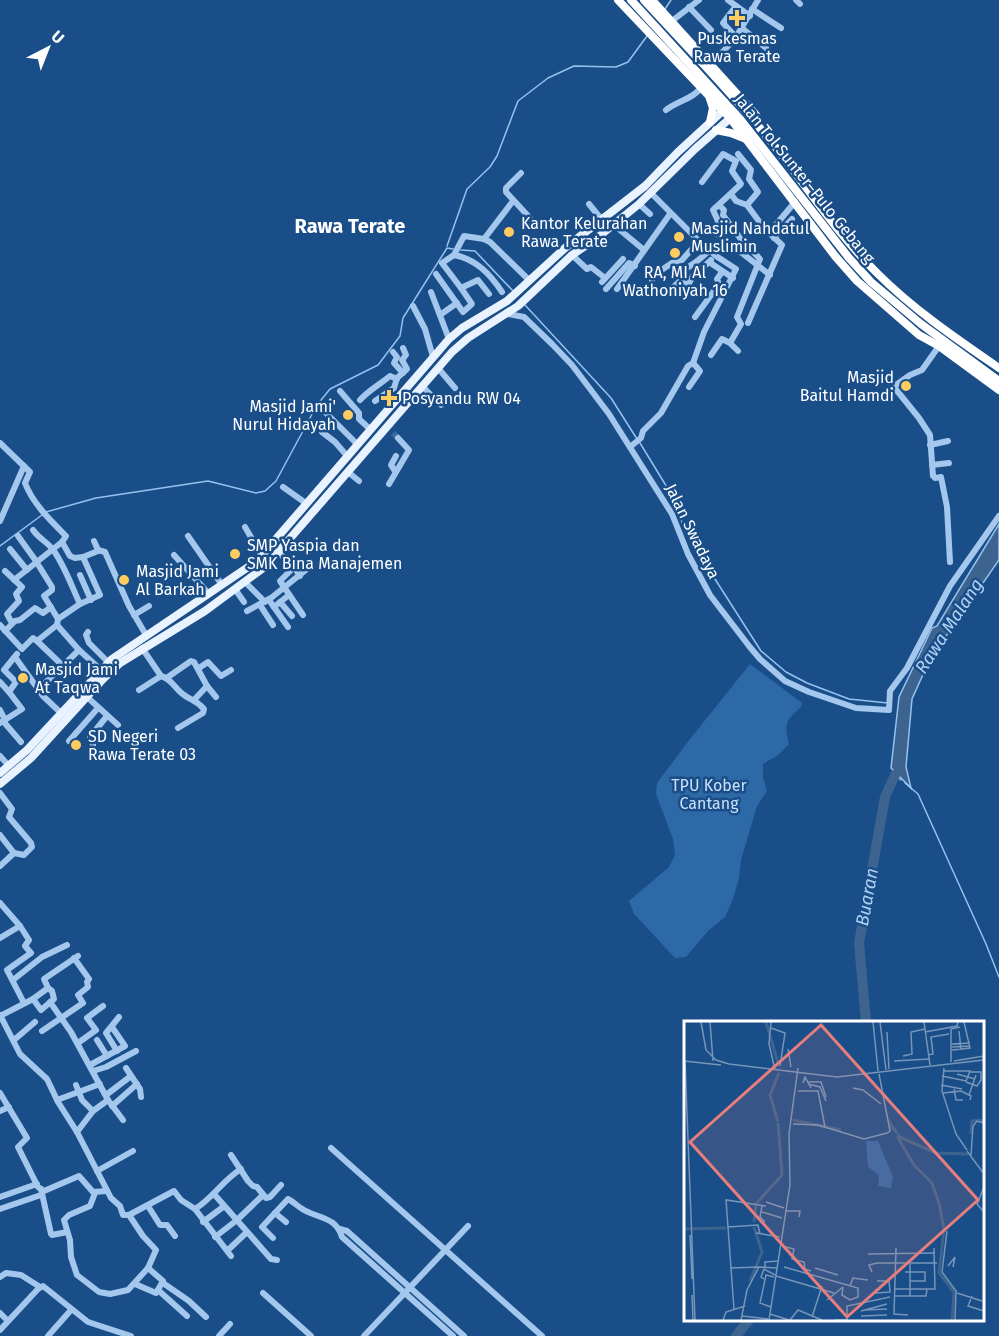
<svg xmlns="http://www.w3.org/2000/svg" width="999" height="1336" font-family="'Fira Sans',sans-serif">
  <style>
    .green { fill: #2d68a7 }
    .water { fill: #3d648e; stroke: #96c2ef; stroke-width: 1.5 }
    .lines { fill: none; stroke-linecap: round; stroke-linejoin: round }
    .stream { stroke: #96c2ef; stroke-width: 1.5 }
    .river { stroke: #3d648e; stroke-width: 10 }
    .minor-tunnel { stroke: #3c699b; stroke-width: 6; stroke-dasharray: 6 3; stroke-linecap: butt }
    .minor { stroke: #a4c7ed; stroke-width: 6 }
    .major { stroke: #e9f2ff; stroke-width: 8 }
    .highway { stroke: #fff; stroke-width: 8 }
    .poi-dot { fill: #ffcc60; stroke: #1a4e89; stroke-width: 2 }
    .labels { text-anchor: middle; stroke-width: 5; stroke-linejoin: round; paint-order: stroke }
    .poi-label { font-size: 16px; fill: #fff; stroke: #1a4e89; text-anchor: start }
    .street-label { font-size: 16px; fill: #fff; stroke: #1a4e89 }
    .park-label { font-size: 16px; fill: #c9e0f9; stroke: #1a4e89 }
    .water-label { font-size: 18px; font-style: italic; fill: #afd1f4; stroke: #1a4e89 }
    .quarter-label { font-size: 20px; font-weight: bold; fill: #fff; stroke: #1a4e89 }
    .inset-river { fill: none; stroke: #3d648e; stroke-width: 3 }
    .inset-road { fill: none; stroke: #7695b8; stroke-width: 1.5 }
    .view { fill: #e67e7e; fill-opacity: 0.15; stroke: #e67e7e; stroke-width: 3 }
    .inset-edge { fill: none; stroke: #fff; stroke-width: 3 }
  </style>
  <rect width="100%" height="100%" fill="#1a4e89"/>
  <!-- green -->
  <path class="green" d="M750,664L802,703L801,707C785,721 784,724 789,744L778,755L763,764V777L767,791L757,806L741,860L739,878L733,899L725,917L708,931L686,957L675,958L634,914L629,901L669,867L675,855L673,839L656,794L657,783L690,739Z"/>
  <!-- water -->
  <path class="water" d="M999,524V560L930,659L912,699L906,767L911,788L891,768L899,697L932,628L937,626Z"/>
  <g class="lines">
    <!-- stream -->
    <g class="stream">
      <path d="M665,9L671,0"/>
      <path d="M447,246L467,189L490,167L497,156L518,101L548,78L574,66L616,67L628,62L647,36"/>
      <path d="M461,250L475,251L514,292"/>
      <path d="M525,305L611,398L637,439"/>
      <path d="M640,443L665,484L690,540L761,651L786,672L807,683L849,699L888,703"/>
      <path d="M46,512L96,498L208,481L256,493L265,491L276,481L317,405L330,389L378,365L400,336L403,318L447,248L453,249"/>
      <path d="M0,546L42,515"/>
      <path d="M896,772L895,775L901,780"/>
      <path d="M905,783L918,794L986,944L999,977"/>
    </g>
    <!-- river -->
    <g class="river">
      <path d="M866,1022L859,943L885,797L895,775"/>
      <path d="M736,1336L749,1320"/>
    </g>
    <!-- minor-tunnel -->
    <path class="minor-tunnel" d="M393,433L398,438"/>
    <!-- minor -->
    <g class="minor">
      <path d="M728,0L750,16"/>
      <path d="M796,0L800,4"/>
      <path d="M689,7L711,30"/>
      <path d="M752,9L781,28"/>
      <path d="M672,21L699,0"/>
      <path d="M742,28L766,48"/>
      <path d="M736,37L723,23L736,6"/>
      <path d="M712,64L736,37L758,0"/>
      <path d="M666,110C677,101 693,99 702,87"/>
      <path d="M738,154L751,170L749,179L758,192L747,205"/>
      <path d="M521,173L506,188V192L530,218"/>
      <path d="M702,182L723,154L736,161L732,171L741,184L713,210L718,221L717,233"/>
      <path d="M731,194L736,201L747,205L764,228L782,245L748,323"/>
      <path d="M589,204L602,220"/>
      <path d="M639,204L650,214"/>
      <path d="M719,205L724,210L723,215L740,238L760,259L737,317L741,324L730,343"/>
      <path d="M614,225L644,250"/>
      <path d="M706,229L709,232L717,233L727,244L733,246L770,275"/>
      <path d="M769,233L795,202"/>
      <path d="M774,238L792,219"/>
      <path d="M484,239L513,201"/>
      <path d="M699,241L682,260L672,263L679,272C691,267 700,259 710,250"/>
      <path d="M454,255L464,236L484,239L490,242L529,280"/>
      <path d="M572,255L587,269L591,267L605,278"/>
      <path d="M711,260L709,262L733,278"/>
      <path d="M436,274L463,312L472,304L461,288L478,280L489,294"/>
      <path d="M652,280L654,275L672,263"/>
      <path d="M602,282L623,259"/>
      <path d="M461,288L442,263L454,255C476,259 490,274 502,292"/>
      <path d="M606,289L629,263L635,266"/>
      <path d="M617,289L670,214"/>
      <path d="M431,292L449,339"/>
      <path d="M666,294L680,281L688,285L693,276L709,262"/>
      <path d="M413,306L425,329L433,357"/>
      <path d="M508,314L524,317L552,344L572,365L609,414L672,514L688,554L710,595L749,646L760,659L785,681L809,692L856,708L889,710L890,691L907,668L950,586L999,516"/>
      <path d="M440,315L457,303"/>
      <path d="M695,317L719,284L717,279L722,272"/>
      <path d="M393,352L397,357L394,363L403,373"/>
      <path d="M711,355L722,339L730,343L738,351"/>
      <path d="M438,368L455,388"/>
      <path d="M422,386L441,405"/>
      <path d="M689,387L700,371L693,363"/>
      <path d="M894,387L919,418L930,435L933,476L935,478L941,477L947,507L950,562"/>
      <path d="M889,390L910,375L922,370L939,346"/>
      <path d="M340,391L359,413V419L371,430"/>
      <path d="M360,400C369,390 379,385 390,376L397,379"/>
      <path d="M375,401L394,388L397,378L407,369L402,360L406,355L403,348"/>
      <path d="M322,409L358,445"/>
      <path d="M322,432L335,442L348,457"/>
      <path d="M0,443L30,472L25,483C33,504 51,521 66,536L62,542L70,556L75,558L83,557"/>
      <path d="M930,445L948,441"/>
      <path d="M630,447L641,438L643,431L661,413L688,366L693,363L704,332L736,269L716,256L699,241L651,193"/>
      <path d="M932,465L949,463"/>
      <path d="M395,471L391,465L396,456"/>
      <path d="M348,472L359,481"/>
      <path d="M389,484L409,450L398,438"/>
      <path d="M283,487L307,504"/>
      <path d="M0,521L24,466"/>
      <path d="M245,527L262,556"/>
      <path d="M33,530C39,539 48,542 54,551C65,567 72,587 80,604"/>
      <path d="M18,536L36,561"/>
      <path d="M188,536L222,585"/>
      <path d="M94,541L98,550L105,552L129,606L146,635"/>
      <path d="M10,549L27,570"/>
      <path d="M278,552L294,567L300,576"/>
      <path d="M174,555L209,594"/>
      <path d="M39,566L52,587V590L44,596L58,619L57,625L79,650L101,670"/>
      <path d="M294,567L280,581L303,615"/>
      <path d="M5,571L22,587L16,594L19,601L7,614L12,623"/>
      <path d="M80,575L91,600"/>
      <path d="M14,580L62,542"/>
      <path d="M245,582L265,602"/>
      <path d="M235,589L244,602"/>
      <path d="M269,600L288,627"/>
      <path d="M280,602L292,616"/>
      <path d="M260,605L273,625"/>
      <path d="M274,607L289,595"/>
      <path d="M247,611L271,598L307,569"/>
      <path d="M134,615L149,606"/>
      <path d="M58,619L80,604L100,595L83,557L98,551"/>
      <path d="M0,625L22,649L33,638L37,641"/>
      <path d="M57,625L37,641L62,665"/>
      <path d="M5,631L15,621L20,620L35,608L43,613L51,607"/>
      <path d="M88,632L86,635L89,643L108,662"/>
      <path d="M142,648L161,676C172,679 174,688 184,695C192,701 195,699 204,709L203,713L178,728"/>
      <path d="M15,657L43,696L61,713"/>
      <path d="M199,668L208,662L221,676L231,670"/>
      <path d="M168,677L191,661L194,662L207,686L195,699"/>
      <path d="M0,682L9,692"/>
      <path d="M207,686L216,697"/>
      <path d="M39,689L79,650"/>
      <path d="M139,690L161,676"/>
      <path d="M87,697L118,725"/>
      <path d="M0,710L5,720"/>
      <path d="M3,721L21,742"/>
      <path d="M0,723L22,709L9,692L16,682L4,670L17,654"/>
      <path d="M69,741L98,708"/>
      <path d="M93,745L90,737L107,716"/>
      <path d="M0,756L9,766"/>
      <path d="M0,793L12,809L9,817L31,843L32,847L24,855L14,853L0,835"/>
      <path d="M0,866L14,853"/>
      <path d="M0,903L20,926L29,940L25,946L31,953L7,970L24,1003"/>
      <path d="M0,938L20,926"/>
      <path d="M13,980L42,957L67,945"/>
      <path d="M33,999L41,1010L54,999L52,991L48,988L44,979L78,956"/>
      <path d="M50,1002L71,1032L108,1100L123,1120"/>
      <path d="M0,1015L20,1054L47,1079L58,1102L77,1132L111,1198L120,1206L123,1215H129L143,1236L156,1250L148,1268L128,1290L110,1294L99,1292L77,1275L71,1257L70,1240L64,1220L69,1215L90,1206L95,1193"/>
      <path d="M0,1016L33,999L48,988"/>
      <path d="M42,1031L83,1003L78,995L88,987L87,982L89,979L74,958"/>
      <path d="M14,1040L35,1022"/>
      <path d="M97,1040L107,1056"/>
      <path d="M78,1043L96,1030L87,1018L103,1006"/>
      <path d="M117,1051L106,1033L119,1017"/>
      <path d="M90,1065L125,1046L112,1027"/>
      <path d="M126,1068L140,1089L141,1097"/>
      <path d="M93,1071L106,1067L136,1051"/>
      <path d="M76,1085L82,1100L93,1111"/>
      <path d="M0,1093L27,1138L18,1147L38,1187L44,1191L79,1176L93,1192L107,1191"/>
      <path d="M106,1095L131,1076"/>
      <path d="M57,1100L100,1084"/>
      <path d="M112,1106L137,1084"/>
      <path d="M0,1111L9,1107"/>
      <path d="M77,1132L93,1111L108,1100"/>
      <path d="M331,1148L542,1336"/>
      <path d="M231,1155L248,1181L253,1186L257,1187L266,1198L270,1197L281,1185"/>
      <path d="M97,1171L133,1151"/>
      <path d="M41,1189L51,1234L52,1235L67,1232"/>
      <path d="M214,1194L271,1259L277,1260"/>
      <path d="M0,1197L37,1184"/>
      <path d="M148,1206L160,1225H167L175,1236"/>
      <path d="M0,1209L41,1195"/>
      <path d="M195,1209C213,1198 223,1180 241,1169"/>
      <path d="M275,1213L286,1222"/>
      <path d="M129,1215L174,1191L181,1200L195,1209L231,1256"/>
      <path d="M203,1222L223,1207"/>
      <path d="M340,1229L347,1231L464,1336"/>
      <path d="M215,1237L237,1220L263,1195"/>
      <path d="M273,1238L262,1227L288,1199C294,1202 298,1207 304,1210C320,1219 336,1217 342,1237L453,1336"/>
      <path d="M228,1250L247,1232"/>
      <path d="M0,1277L6,1273L21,1275L40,1287"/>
      <path d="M163,1283L189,1301L206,1317"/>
      <path d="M135,1284L156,1293L163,1281L148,1268"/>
      <path d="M158,1290L187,1316"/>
      <path d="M263,1293L311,1336"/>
      <path d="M0,1313L8,1321"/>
      <path d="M0,1330L38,1289L43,1286L88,1322L131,1336"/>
      <path d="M48,1336L71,1310"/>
      <path d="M219,1336L230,1324"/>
      <path d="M364,1336L468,1226"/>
    </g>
    <!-- major -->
    <g class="major">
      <path d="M0,773L27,750L112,659L257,561L449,339L462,328L507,301L565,248L645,186L678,152L727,107"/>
      <path d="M0,784L31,758L103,679L120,663L205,611L266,566L452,352L468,338L518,306L572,255L597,238L639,204L695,149L735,114"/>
    </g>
    <!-- highway -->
    <g class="highway">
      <path d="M618,0L730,118L835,256L857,281L919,335L939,346L999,390"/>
      <path d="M631,0L740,119L849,258L871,282L921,324L999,381"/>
      <path d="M644,0C689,49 736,97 777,149C810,191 839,236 877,273C914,310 957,339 999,368"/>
      <path d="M652,0L756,115"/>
      <path d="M709,96L713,108L710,122"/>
      <path d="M716,130L731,133L746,139"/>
    </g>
  </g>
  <!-- markers -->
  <g class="poi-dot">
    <path d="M734 9h6v6h6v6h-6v6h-6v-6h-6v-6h6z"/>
    <circle cx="509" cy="232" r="6"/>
    <circle cx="679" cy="237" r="6"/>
    <circle cx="675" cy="253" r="6"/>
    <circle cx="906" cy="386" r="6"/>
    <path d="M386 389h6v6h6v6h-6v6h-6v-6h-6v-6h6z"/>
    <circle cx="348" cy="415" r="6"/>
    <circle cx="235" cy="554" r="6"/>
    <circle cx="124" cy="580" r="6"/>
    <circle cx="23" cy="678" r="6"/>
    <circle cx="76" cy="745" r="6"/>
  </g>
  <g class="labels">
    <!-- poi labels -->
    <g class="poi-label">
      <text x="737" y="44" text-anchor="middle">Puskesmas<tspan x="737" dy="18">Rawa Terate</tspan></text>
      <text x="521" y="229">Kantor Kelurahan<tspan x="521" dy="18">Rawa Terate</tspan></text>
      <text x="691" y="234">Masjid Nahdatul<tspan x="691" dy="18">Muslimin</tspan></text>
      <text x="675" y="278" text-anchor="middle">RA, MI Al<tspan x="675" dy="18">Wathoniyah 16</tspan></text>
      <text x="894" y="383" text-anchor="end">Masjid<tspan x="894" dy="18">Baitul Hamdi</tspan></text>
      <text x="402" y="404">Posyandu RW 04</text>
      <text x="336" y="412" text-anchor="end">Masjid Jami'<tspan x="336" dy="18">Nurul Hidayah</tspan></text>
      <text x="247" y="551">SMP Yaspia dan<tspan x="247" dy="18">SMK Bina Manajemen</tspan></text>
      <text x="136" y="577">Masjid Jami<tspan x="136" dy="18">Al Barkah</tspan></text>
      <text x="35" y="675">Masjid Jami<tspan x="35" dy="18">At Taqwa</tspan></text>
      <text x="88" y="742">SD Negeri<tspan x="88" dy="18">Rawa Terate 03</tspan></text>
    </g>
    <!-- street labels -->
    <g class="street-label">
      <text transform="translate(805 178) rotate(51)" y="6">Jalan Tol Sunter–Pulo Gebang</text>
      <text transform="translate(693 531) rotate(64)" y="6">Jalan Swadaya</text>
    </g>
    <!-- park labels -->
    <g class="park-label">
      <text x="709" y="791">TPU Kober<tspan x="709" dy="18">Cantang</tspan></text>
    </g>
    <!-- water labels -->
    <g class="water-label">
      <text transform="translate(949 626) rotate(-57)" y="6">Rawa Malang</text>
      <text transform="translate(867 897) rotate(-80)" y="6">Buaran</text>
    </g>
    <!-- quarter labels -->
    <g class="quarter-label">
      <text x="350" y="233">Rawa Terate</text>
    </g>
  </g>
  <!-- overview -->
  <g transform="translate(684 1021)">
    <rect width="300" height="300" fill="#1a4e89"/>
    <path d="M182,120H194L209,156L207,167L194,165L195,154L184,146Z" fill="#2d68a7"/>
    <path d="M192,1L205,98L218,117L206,107Z" fill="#3d648e"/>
    <path class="inset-river" d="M82,1L94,42M109,99L157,109M94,101L86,74L95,52M287,113L288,100L300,99M213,115L252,132L284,133M214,117L230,144L248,162L255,182L260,208L255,252L270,271L268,299M70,201L72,183L98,154L94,102M0,208L42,207M66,260L78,231L70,206"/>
    <path class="inset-road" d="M17,1L22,29L32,39L45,43L153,56L300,39M26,1L29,40M87,1L85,23L91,49M189,1L194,50M196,1L202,49M240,1L246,44M87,7L101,12L96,45M275,10L277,29M203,11L205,48M241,11L273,5L274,1M268,23L286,22M268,26L286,25M104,28L107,46M268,29L286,27L280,1M244,34L249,33L247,16L265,13M219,35L228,33L227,11L241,8M0,40L37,44M1,40L11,299M210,40L245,38M270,40L300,35M267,41V8L276,6M260,47L258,70L272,113L283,129M273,53L291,58M258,55L282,60L286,50H259M124,61H137L142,76M282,61L293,65L297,59V51H286M119,62L121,56L127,67M124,63L136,66L142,80M257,64L278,68M169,67L179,69L197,83M270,68L272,79H279M114,70H134L141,106M259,72L277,70L287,75L286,79M285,74L292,54M109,103L134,104L180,118L203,112L206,110L195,53M283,130L300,153M287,134L289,105L293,100L300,102M300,166L293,183L300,191M82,181L100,187M78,185L76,196L81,201M101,190H116L115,196M78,191L98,197M43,206L74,204L76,213M263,210L258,251L272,270L271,299M72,212L96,216M6,214L8,258M98,225L110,228L108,238L120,241L121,248L127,250M212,227L210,293L224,294M250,227L251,269M184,233L251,232M264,245L271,236L269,246M81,246V241L94,240M100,246L174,267V276L166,279L158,274L159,266M46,247L75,246M131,247L154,254M188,251L185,244L193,242H253M221,251H241V260H226M92,255L150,272M80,258L77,256L80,248L91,254M166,265L169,257L184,259M192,268V272L206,271L205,260H193M211,268H250M273,272L298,280M8,274L9,299M211,275H242L243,268M226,275V243M288,275L284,285L300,290M143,279L159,266M87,286L76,282L82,254L90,256M50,288L42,179L82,185M181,289L203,288M177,290L203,283M86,293L105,299M58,295L84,298M177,295L203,294M128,296L138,265M39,299L42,291L61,285M57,299L63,269L75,246L94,247M85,299L106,164L105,113L114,47M106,299L114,289L138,299M151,299H163V285L206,276"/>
    <path class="view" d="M137,4L294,179L163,296L6,121Z"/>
    <rect width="300" height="300" class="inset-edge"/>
  </g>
  <!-- north arrow -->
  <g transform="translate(48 48) rotate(42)" stroke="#1a4e89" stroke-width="4.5" paint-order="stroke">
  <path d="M0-4.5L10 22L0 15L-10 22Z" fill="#ffffff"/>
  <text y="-9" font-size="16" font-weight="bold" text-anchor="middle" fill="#ffffff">U</text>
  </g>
</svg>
